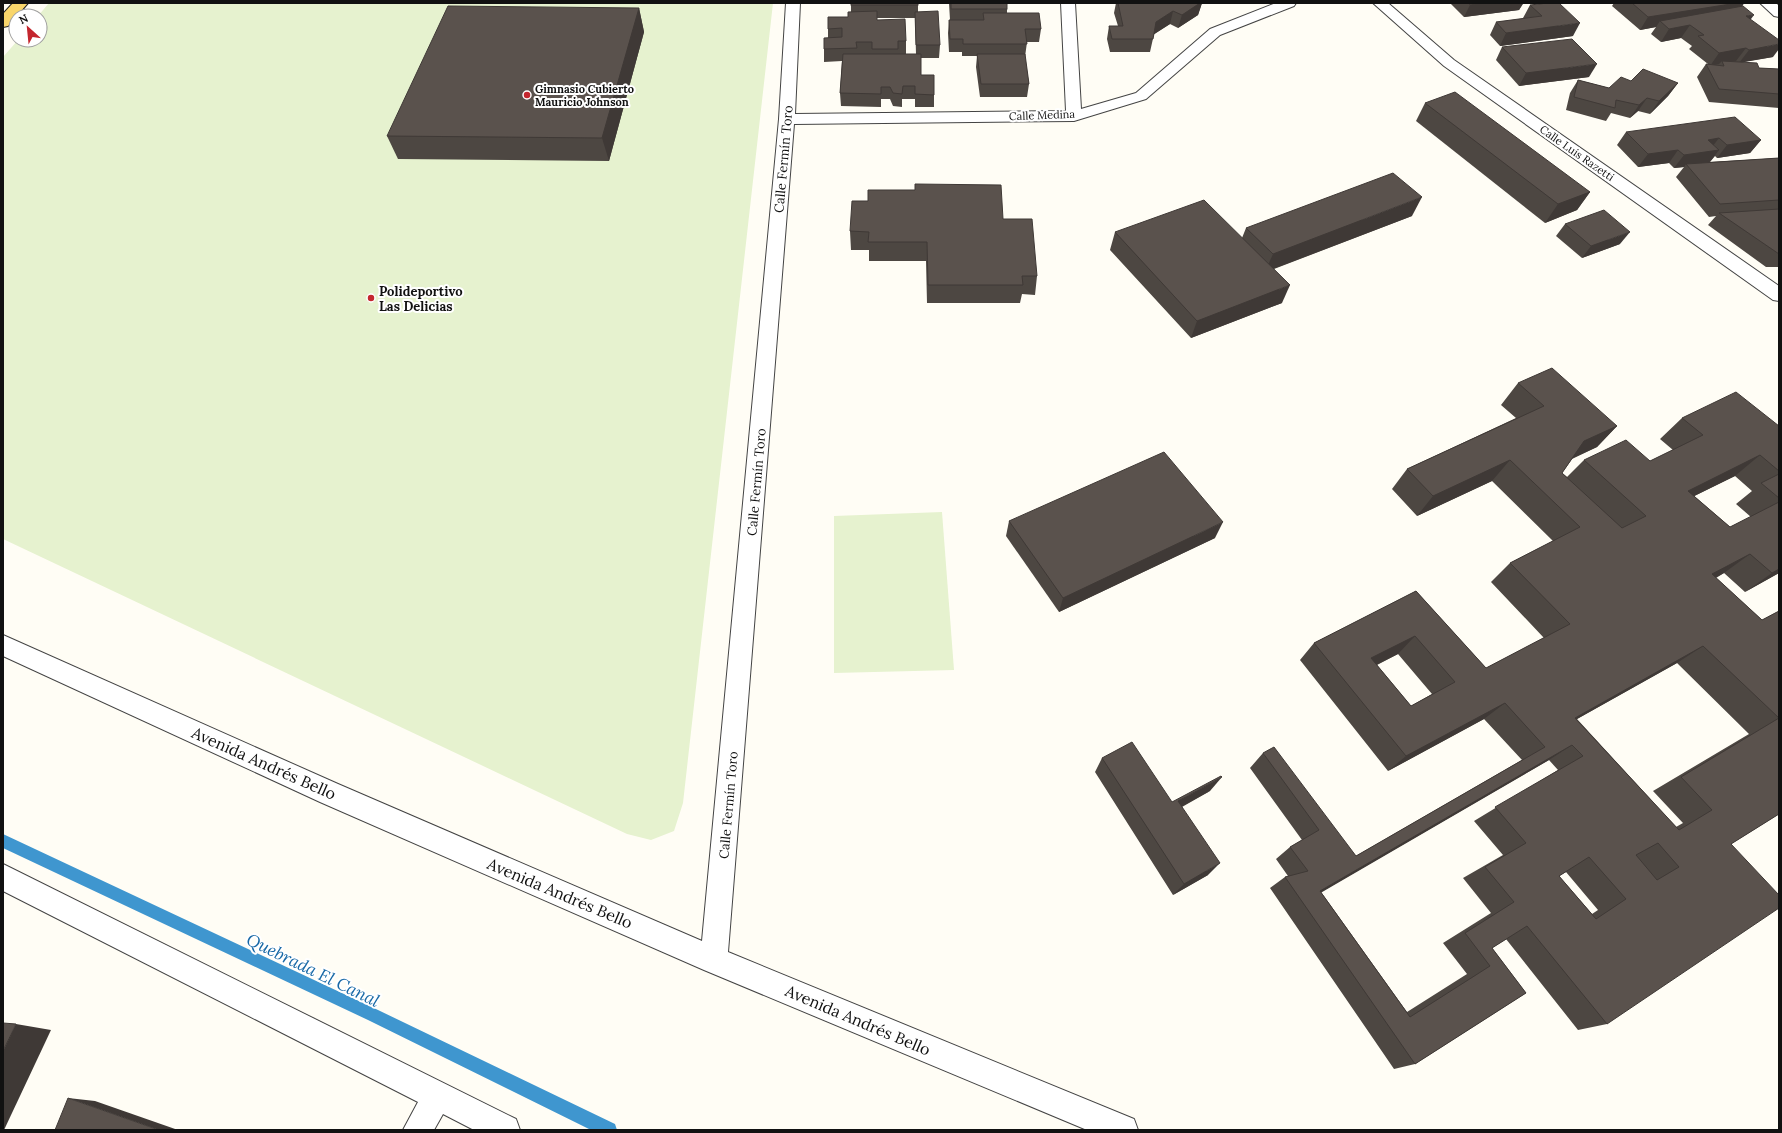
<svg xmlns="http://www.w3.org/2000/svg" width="1782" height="1133" font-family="Lora,serif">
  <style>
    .pitch { fill: #e6f2cf }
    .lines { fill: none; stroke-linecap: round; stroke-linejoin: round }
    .stream { fill: #3f96cf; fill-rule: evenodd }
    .minor-casing { stroke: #444; stroke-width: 2 }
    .primary-casing { stroke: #222; stroke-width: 2 }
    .minor { fill: #fff; fill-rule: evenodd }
    .primary { fill: #f9d66b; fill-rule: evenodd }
    .wall { fill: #4d4742; fill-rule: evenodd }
    .shaded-wall { fill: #3f3936 }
    .building { fill: #5a524d; stroke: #3f3936; fill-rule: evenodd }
    .poi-dot { fill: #c4262e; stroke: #fff; stroke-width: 1.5 }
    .labels { text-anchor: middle; stroke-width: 4; stroke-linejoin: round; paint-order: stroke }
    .far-poi-label { font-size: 11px; font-weight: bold; fill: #111; stroke: #fff; text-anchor: start }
    .far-street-label { font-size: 11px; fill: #111; stroke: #fff }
    .street-label { font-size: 13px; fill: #111; stroke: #fff }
    .poi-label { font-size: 13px; font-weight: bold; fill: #111; stroke: #fff; text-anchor: start }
    .near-street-label { font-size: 16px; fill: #111; stroke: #fff }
    .near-water-label { font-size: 17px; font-style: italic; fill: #1768a6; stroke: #fff }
  </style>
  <rect width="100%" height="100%" fill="#fffdf5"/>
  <!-- pitch -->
  <g class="pitch">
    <path d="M49,3H773L683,803L674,831L651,840L627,834L3,539V57L18,40H40V16H38Z"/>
    <path d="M942,512L954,670L834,673V516Z"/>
  </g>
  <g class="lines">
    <!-- stream -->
    <path class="stream" d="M3,834L378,1010L615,1124L617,1130H591L368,1020L3,848Z"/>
    <defs>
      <g id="minor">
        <path d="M786,3H800L795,114L1066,111L1061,3H1075L1081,109L1136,93L1210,29L1276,3H1296L1294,6L1220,35L1146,99L1074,121L794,124L728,952L1134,1119L1138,1130H1087L704,970L320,802L3,656V635L338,784L702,941L779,119Z"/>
        <path d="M1373,3H1388L1454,60L1779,286V301L1773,300L1444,66Z"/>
        <path d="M1760,3H1776L1779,6V17L1774,16Z"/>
        <path d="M3,864L516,1119L520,1130H474L443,1114L434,1130H403L418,1102L3,891Z"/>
      </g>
      <path id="primary" d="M13,3H28L8,26L3,27V14Z"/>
    </defs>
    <!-- minor casing -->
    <use href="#minor" class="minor-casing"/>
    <!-- primary casing -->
    <use href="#primary" class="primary-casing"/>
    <!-- minor -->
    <use href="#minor" class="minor"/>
    <!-- primary -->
    <use href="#primary" class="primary"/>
  </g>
  <!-- wall -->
  <g class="wall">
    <path d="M851,3H918V12L940,45L939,58H921V75L934,95V107H915V99H902V107L893,106L890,99H881V107L841,106L840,93L842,61L824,62V49L828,38V29L848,17L851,12ZM877,18H915L916,54H906V41L877,20Z"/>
    <path d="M949,3H1007V13L1041,29L1039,42H1027L1025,57L1029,84L1027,97H980L976,67L977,56H962V52H949L948,33L949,20H950Z"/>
    <path d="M1116,3H1202L1198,15L1178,28L1170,24L1154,34L1150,52H1110L1107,39L1109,26H1118L1114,13Z"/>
    <path d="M1450,3H1528L1523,4L1519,10L1464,17Z"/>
    <path d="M1614,3H1744L1742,7L1751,20L1773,57L1742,62L1759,68L1779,69V108L1709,102L1697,77L1706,64H1708L1689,49L1692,46L1681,38L1661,42L1651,34L1656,27L1640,30L1612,6Z"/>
    <path d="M1530,5L1573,36L1500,46L1490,35L1496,22L1524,19L1523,18Z"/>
    <path d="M639,8L644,32L609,161L398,159L387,136Z"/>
    <path d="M1502,47L1589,77L1519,86L1496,60Z"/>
    <path d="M1578,80L1609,88L1631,81L1678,83L1668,96L1650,114L1638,111L1630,118L1611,113L1606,121L1566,110L1570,93Z"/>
    <path d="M1425,103L1590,192L1577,210L1545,223L1416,121Z"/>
    <path d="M1626,132L1761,140L1750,153L1717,158L1715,156L1710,162L1779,158V267H1766L1708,225L1716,216L1709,217L1676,177L1684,167L1674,168L1669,163L1638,167L1617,145Z"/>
    <path d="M1412,216L1274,269L1282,303L1191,338L1110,250L1115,232L1242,238L1246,228Z"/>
    <path d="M1003,219L1037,276L1035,295L1022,294L1020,303H927L926,261H869V250H851L850,231Z"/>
    <path d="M1565,224L1620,244L1582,258L1556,236Z"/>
    <path d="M1518,383L1617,426L1597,447L1572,459L1562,473L1567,477L1584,460L1650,461L1673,450L1660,439L1682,418L1779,426V573L1745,592L1724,573L1716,578L1762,620L1779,611V814L1731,844L1607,1024L1578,1030L1506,939L1492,948L1526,993L1415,1064L1394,1069L1270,888L1285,877L1288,876L1276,859L1290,847L1302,840L1250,768L1263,753L1356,856L1522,760L1484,719L1388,771L1300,660L1314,643L1416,591L1486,668L1544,638L1491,582L1510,563L1553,541L1492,481L1417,516L1392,489L1407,469L1516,418L1501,405ZM1735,476L1752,491L1736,504L1751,517L1730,527L1694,496ZM1398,654L1432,694L1411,706L1377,665ZM1677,663L1749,734L1653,791L1683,823L1676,827L1577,719ZM1549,760L1558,770L1474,821L1503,855L1463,878L1491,913L1443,943L1467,974L1407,1012L1321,892ZM1566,872L1598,910L1592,914L1559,876Z"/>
    <path d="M1009,521L1215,538L1059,612L1006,536Z"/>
    <path d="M1102,758L1172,802L1210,791L1182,807L1208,875L1173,895L1095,772Z"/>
  </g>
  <!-- shaded-wall -->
  <g class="shaded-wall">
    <path d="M1200,3H1202L1198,15L1178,28L1182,15Z"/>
    <path d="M1482,3H1523L1519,10L1464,17L1470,5Z"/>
    <path d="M1737,3H1744L1736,15L1660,21L1656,27L1640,30L1648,17Z"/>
    <path d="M639,8L644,32L609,161L602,138Z"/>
    <path d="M1173,11L1170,24L1153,35L1156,22Z"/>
    <path d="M1754,15L1745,27L1746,16Z"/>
    <path d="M1580,23L1573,36L1500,46L1506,33Z"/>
    <path d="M1690,25L1681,38L1661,42L1669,29Z"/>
    <path d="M1779,44V49L1773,57L1739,63L1749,50Z"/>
    <path d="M1746,48L1736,61L1723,63L1722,61L1719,64L1710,66L1719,53Z"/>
    <path d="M1597,64L1589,77L1519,86L1526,73Z"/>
    <path d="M1678,83L1668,96L1650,114L1659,101Z"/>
    <path d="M1647,98L1638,111L1630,118L1639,105Z"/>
    <path d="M1719,138L1709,151L1708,140Z"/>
    <path d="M1761,140L1750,153L1717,158L1727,145Z"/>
    <path d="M1678,150L1669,163L1638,167L1648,154Z"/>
    <path d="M1719,150L1709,163L1686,164L1684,167L1674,168L1684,155Z"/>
    <path d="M1590,192L1577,210L1545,223L1558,204Z"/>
    <path d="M1422,197L1412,216L1265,272L1273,254Z"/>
    <path d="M1630,232L1620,244L1582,258L1591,246Z"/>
    <path d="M1290,285L1282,303L1191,338L1197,321Z"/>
    <path d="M1617,426L1597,447L1564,462L1584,441Z"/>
    <path d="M1760,455L1735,476L1664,511L1688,491Z"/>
    <path d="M1510,460L1492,481L1417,516L1433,496Z"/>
    <path d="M1223,522L1215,538L1059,612L1063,598Z"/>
    <path d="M1750,554L1724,573L1687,593L1712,574Z"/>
    <path d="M1779,569V573L1745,592L1772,573Z"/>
    <path d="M1415,636L1398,654L1356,675L1371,658Z"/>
    <path d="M1703,646L1677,663L1552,733L1575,718Z"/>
    <path d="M1505,703L1484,719L1388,771L1406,756Z"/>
    <path d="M1572,745L1549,760L1305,902L1320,891Z"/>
    <path d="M1222,777L1210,791L1168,814L1178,801Z"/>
    <path d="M1220,863L1208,875L1173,895L1184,884Z"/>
    <path d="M16,1024L51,1030L4,1130H3V1051Z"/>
    <path d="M68,1098L95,1101L178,1130H159Z"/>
  </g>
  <!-- building -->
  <g class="building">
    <rect x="851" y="3" width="67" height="2"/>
    <rect x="951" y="3" width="56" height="6"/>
    <path d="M1118,3H1200L1182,15L1173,11L1156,22L1153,39H1112L1109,26H1123Z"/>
    <path d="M1469,3H1482L1470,5Z"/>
    <path d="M1548,3H1559L1580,23L1506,33L1496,22L1542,16L1530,5Z"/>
    <path d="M1632,3H1737L1648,17Z"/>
    <path d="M448,6L639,8L602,138L387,136Z"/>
    <path d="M1743,6L1754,15L1746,16L1779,40V44L1749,50L1746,48L1719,53L1698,36L1704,35L1690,25L1669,29L1660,21Z"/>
    <path d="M877,11V20L905,19L906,41H898V49H872V42H856L857,48L824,49V38L842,37V28L828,29V17H848V12Z"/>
    <path d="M938,11L940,45H916L915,12Z"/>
    <path d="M983,13H1039L1041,29H1025L1027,44H963V39H950L949,20H984Z"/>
    <path d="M1572,39L1597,64L1526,73L1502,47Z"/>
    <path d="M843,54H921V75H934V95L915,94V86H903L902,94L893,93L890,87H881V94L840,93Z"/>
    <path d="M977,54H1025L1029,84H981Z"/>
    <path d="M1722,61L1757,63L1759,68L1779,69V94L1719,89L1706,64L1724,66Z"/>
    <path d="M1643,69L1678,83L1659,101L1647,98L1639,105L1616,100L1615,108L1574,97L1578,80L1609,88L1621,77L1631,81Z"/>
    <path d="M1455,92L1590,192L1558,204L1425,103Z"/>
    <path d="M1735,117L1761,140L1727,145L1719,138L1708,140L1719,150L1684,155L1678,150L1648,154L1626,132Z"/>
    <path d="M1779,158V200L1720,204L1686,164Z"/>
    <path d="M1393,173L1422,197L1273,254L1246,228Z"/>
    <path d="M915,184L1001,185L1003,219H1032L1037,276H1022L1023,285H928L927,242H868L869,232L850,231L852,201H868V190H915Z"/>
    <path d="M1204,200L1290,285L1197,321L1115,232Z"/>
    <path d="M1779,209V254L1719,213Z"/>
    <path d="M1604,210L1630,232L1591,246L1565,224Z"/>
    <path d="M1552,368L1617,426L1584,441L1562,473L1622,528L1646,516L1584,460L1626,440L1650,461L1703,435L1682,418L1736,392L1779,426V471L1760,455L1688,491L1730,527L1779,502V569L1772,573L1750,554L1712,574L1762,620L1779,611V718L1703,646L1575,718L1679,830L1712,810L1681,777L1779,718V814L1731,844L1779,895V908L1607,1024L1527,926L1492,948L1526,993L1415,1064L1285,877L1308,871L1290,847L1319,830L1263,753L1274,747L1356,856L1545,747L1505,703L1406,756L1314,643L1416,591L1486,668L1570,624L1510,563L1580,527L1510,460L1433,496L1407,469L1544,406L1518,383ZM1415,636L1455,682L1411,706L1371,658ZM1572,745L1583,756L1495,807L1526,843L1485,867L1514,902L1465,933L1490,966L1410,1017L1320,891ZM1658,843L1679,867L1657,880L1636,855ZM1589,857L1626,899L1596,919L1559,876Z"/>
    <path d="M1164,452L1223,522L1063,598L1009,521Z"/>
    <path d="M1779,474V498L1761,483Z"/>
    <path d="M1132,742L1172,802L1221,776L1222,777L1178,801L1220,863L1184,884L1102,758Z"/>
    <path d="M3,1023L16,1024L3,1051Z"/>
    <path d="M68,1098L159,1130H55Z"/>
  </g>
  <!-- markers -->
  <g class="poi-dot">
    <circle cx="527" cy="95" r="4"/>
    <circle cx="371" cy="298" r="4"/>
  </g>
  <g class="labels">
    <!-- far-poi labels -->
    <g class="far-poi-label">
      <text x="535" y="93">Gimnasio Cubierto<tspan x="535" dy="13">Mauricio Johnson</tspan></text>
    </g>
    <!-- far-street labels -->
    <g class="far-street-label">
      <text transform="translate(1042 115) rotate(-2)" y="4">Calle Medina</text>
      <text transform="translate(1577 153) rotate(35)" y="4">Calle Luis Razetti</text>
    </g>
    <!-- street labels -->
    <g class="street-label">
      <text transform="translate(783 159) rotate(-85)" y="5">Calle Fermín Toro</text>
      <text transform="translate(756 482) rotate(-85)" y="5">Calle Fermín Toro</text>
      <text transform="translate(728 805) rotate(-85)" y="5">Calle Fermín Toro</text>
    </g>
    <!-- poi labels -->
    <g class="poi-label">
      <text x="379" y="296">Polideportivo<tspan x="379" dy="15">Las Delicias</tspan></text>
    </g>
    <!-- near-street labels -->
    <g class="near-street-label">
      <text transform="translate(264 763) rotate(24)" y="6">Avenida Andrés Bello</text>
      <text transform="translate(560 893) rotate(23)" y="6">Avenida Andrés Bello</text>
      <text transform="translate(858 1020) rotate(23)" y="6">Avenida Andrés Bello</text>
    </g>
    <!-- near-water labels -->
    <g class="near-water-label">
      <text transform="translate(313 970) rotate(26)" y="6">Quebrada El Canal</text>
    </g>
  </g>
  <!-- border -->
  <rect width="1782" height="1133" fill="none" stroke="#111111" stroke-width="8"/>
  <!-- north arrow -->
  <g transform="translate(28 28) rotate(333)"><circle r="19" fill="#ffffff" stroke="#a0a0a0"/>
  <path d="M0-3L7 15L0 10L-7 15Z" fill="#c4262e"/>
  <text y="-6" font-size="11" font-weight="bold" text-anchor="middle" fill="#111111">N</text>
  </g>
</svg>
